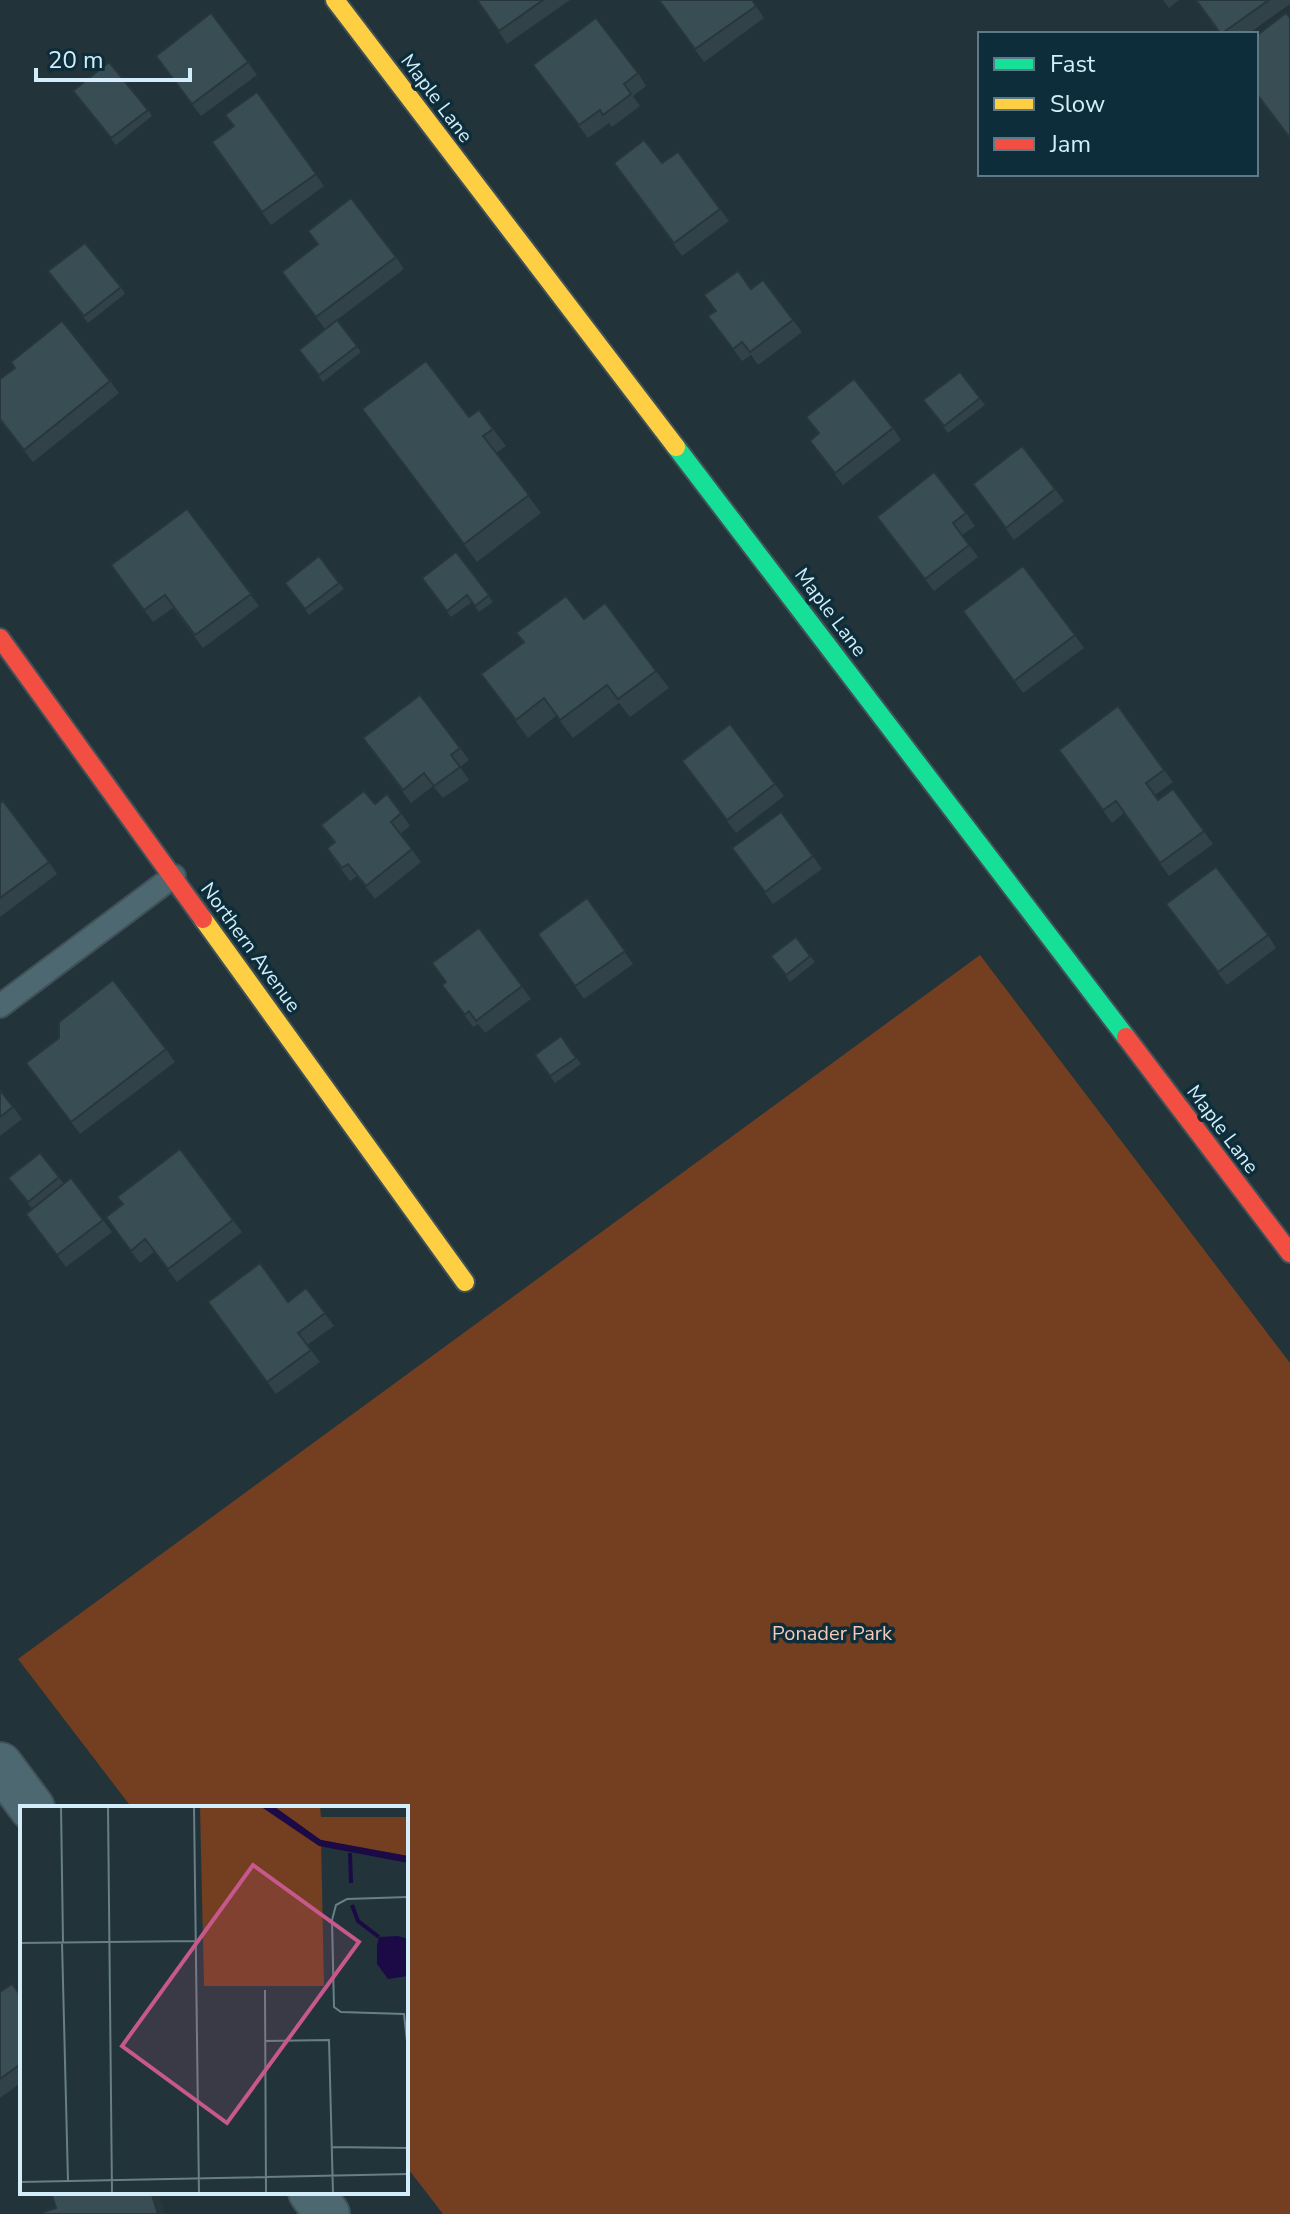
<svg xmlns="http://www.w3.org/2000/svg" width="1290" height="2214" font-family="'Nunito Sans',sans-serif">
  <style>
    .green { fill: #743e21 }
    .lines { fill: none; stroke-linecap: round; stroke-linejoin: round }
    .lane-casing { stroke: #405158; stroke-width: 26 }
    .street-casing { stroke: #405158; stroke-width: 48 }
    .fast-casing { stroke: #405158; stroke-width: 22 }
    .slow-casing { stroke: #405158; stroke-width: 22 }
    .jam-casing { stroke: #405158; stroke-width: 22 }
    .lane { stroke: #4d6871; stroke-width: 22 }
    .street { stroke: #4d6871; stroke-width: 44 }
    .fast { stroke: #16e098; stroke-width: 18 }
    .slow { stroke: #ffcf43; stroke-width: 18 }
    .jam { stroke: #f24e42; stroke-width: 18 }
    .wall { fill: #314348 }
    .shaded-wall { fill: #28373b }
    .building { fill: #394e54; stroke: #28373b; stroke-width: 2 }
    .labels { text-anchor: middle; stroke-width: 7; stroke-linejoin: round; paint-order: stroke }
    .street-label { font-size: 20px; fill: #d3eefa; stroke: #0d2d3a }
    .park-label { font-size: 20px; fill: #f5cbb7; stroke: #0d2d3a }
    .inset-river { fill: none; stroke: #1b0a46; stroke-width: 4 }
    .inset-road { fill: none; stroke: #697e87; stroke-width: 2 }
    .view { fill: #c7588b; fill-opacity: 0.15; stroke: #c7588b; stroke-width: 4 }
    .inset-edge { fill: none; stroke: #d3eefa; stroke-width: 4 }
  </style>
  <rect width="100%" height="100%" fill="#22343a"/>
  <!-- green -->
  <path class="green" d="M980,955L1290,1363V2214H443L406,2166V1808H132L18,1659Z"/>
  <g class="lines">
    <defs>
      <path id="lane" d="M0,1006L174,876"/>
      <g id="street">
        <path d="M0,1765L32,1808"/>
        <path d="M311,2192L327,2214"/>
      </g>
      <path id="fast" d="M676,447L1126,1037"/>
      <g id="slow">
        <path d="M335,0L676,447"/>
        <path d="M203,919L465,1282"/>
      </g>
      <g id="jam">
        <path d="M0,638L203,919"/>
        <path d="M1126,1037L1290,1253"/>
      </g>
    </defs>
    <!-- lane casing -->
    <use href="#lane" class="lane-casing"/>
    <!-- street casing -->
    <use href="#street" class="street-casing"/>
    <!-- fast casing -->
    <use href="#fast" class="fast-casing"/>
    <!-- slow casing -->
    <use href="#slow" class="slow-casing"/>
    <!-- jam casing -->
    <use href="#jam" class="jam-casing"/>
    <!-- lane -->
    <use href="#lane" class="lane"/>
    <!-- street -->
    <use href="#street" class="street"/>
    <!-- fast -->
    <use href="#fast" class="fast"/>
    <!-- slow -->
    <use href="#slow" class="slow"/>
    <!-- jam -->
    <use href="#jam" class="jam"/>
  </g>
  <!-- wall -->
  <g class="wall">
    <path d="M477,0H570L507,44Z"/>
    <path d="M659,0H752L764,18L704,62Z"/>
    <path d="M1163,0H1179L1169,8Z"/>
    <path d="M1195,0H1290V4L1248,34H1220Z"/>
    <path d="M248,62L257,75L201,116L164,68Z"/>
    <path d="M638,73L646,86L633,96L640,106L612,127L609,123L588,138L542,77Z"/>
    <path d="M257,92L324,186L271,225L212,142L234,126Z"/>
    <path d="M78,98L148,110L152,116L116,145Z"/>
    <path d="M678,152L729,221L682,256L614,163H662Z"/>
    <path d="M308,231L396,257L404,269L325,329L282,272L317,244Z"/>
    <path d="M48,271L121,287L125,294L88,323Z"/>
    <path d="M763,280L802,332L758,365L751,355L742,361L708,316Z"/>
    <path d="M337,320L361,352L323,382L299,350Z"/>
    <path d="M960,372L985,405L948,433L923,400Z"/>
    <path d="M0,379L110,381L119,393L33,462L0,421Z"/>
    <path d="M362,409L469,417L493,429L506,446L496,453L541,513L477,562Z"/>
    <path d="M806,417L893,428L901,440L843,485L810,441L818,434Z"/>
    <path d="M973,484L1055,489L1064,501L1014,540Z"/>
    <path d="M187,509L259,606L203,648L173,608L153,622L111,565Z"/>
    <path d="M966,513L975,526L962,535L978,557L934,591L877,517Z"/>
    <path d="M456,552L493,602L479,612L472,602L451,617L422,578Z"/>
    <path d="M319,556L344,589L309,615L285,583Z"/>
    <path d="M963,611L1075,635L1084,648L1023,693Z"/>
    <path d="M584,619L656,671L669,688L630,717L619,703L573,738L556,716L528,738L481,674L523,643L516,633Z"/>
    <path d="M1118,706L1173,782L1155,795L1158,800L1173,789L1213,844L1169,876L1124,813L1112,823L1059,750Z"/>
    <path d="M460,748L469,760L460,767L469,780L443,798L433,786L411,803L372,751Z"/>
    <path d="M691,773L775,784L784,796L736,833Z"/>
    <path d="M0,803L49,862L57,874L0,917Z"/>
    <path d="M375,804L401,813L410,826L400,834L421,862L375,899L357,876L350,881L335,861L327,848L334,843L321,825Z"/>
    <path d="M781,812L822,869L773,904L732,848Z"/>
    <path d="M587,898L633,964L584,999L538,934Z"/>
    <path d="M1166,904L1268,935L1276,948L1227,985Z"/>
    <path d="M479,928L531,999L485,1033L478,1024L473,1027L442,985L446,982Z"/>
    <path d="M796,937L815,962L790,982L771,956Z"/>
    <path d="M561,1036L581,1064L555,1083L535,1055Z"/>
    <path d="M166,1049L175,1062L80,1134L26,1063Z"/>
    <path d="M0,1090L22,1119L0,1136Z"/>
    <path d="M40,1153L64,1184L103,1220L112,1232L66,1267L26,1214L32,1209L8,1178Z"/>
    <path d="M117,1197L233,1220L242,1232L177,1282L154,1252L140,1263L115,1230L122,1204Z"/>
    <path d="M306,1288L334,1326L307,1345L320,1362L276,1394L208,1302H288Z"/>
    <path d="M0,1992L22,1997V2082L0,2098Z"/>
  </g>
  <!-- shaded-wall -->
  <path class="shaded-wall" d="M151,2192H157L159,2195L165,2214H158Z"/>
  <!-- building -->
  <g class="building">
    <path d="M477,0H543L499,31Z"/>
    <path d="M659,0H752L756,6L695,49Z"/>
    <path d="M1196,0H1269L1221,34Z"/>
    <path d="M211,13L248,62L192,104L156,56Z"/>
    <path d="M1286,13L1290,18V138L1256,93V36Z"/>
    <path d="M596,18L638,73L624,84L631,94L603,115L600,110L579,125L533,65Z"/>
    <path d="M109,62L148,110L111,138L73,91Z"/>
    <path d="M257,92L316,174L262,212L212,142L234,126L225,115Z"/>
    <path d="M644,140L662,163L678,152L720,209L674,243L614,163Z"/>
    <path d="M351,198L396,257L316,317L282,272L318,244L308,231Z"/>
    <path d="M85,243L121,287L84,316L48,271Z"/>
    <path d="M738,271L751,289L763,280L793,320L750,352L742,342L733,349L708,316L716,311L704,295Z"/>
    <path d="M337,320L357,346L319,375L299,350Z"/>
    <path d="M62,321L110,381L24,450L0,419V379L15,368L11,362Z"/>
    <path d="M426,361L469,417L479,410L493,429L483,436L529,495L464,544L362,409Z"/>
    <path d="M960,372L980,398L944,426L923,400Z"/>
    <path d="M854,379L893,428L835,473L810,441L819,433L806,417Z"/>
    <path d="M1022,446L1055,489L1006,528L973,484Z"/>
    <path d="M934,472L966,513L953,523L969,545L925,579L877,517Z"/>
    <path d="M187,509L251,594L195,635L165,595L144,610L111,565Z"/>
    <path d="M456,552L489,595L475,606L467,595L447,611L422,578Z"/>
    <path d="M319,556L339,583L305,609L285,583Z"/>
    <path d="M1023,566L1075,635L1014,681L963,611Z"/>
    <path d="M566,596L584,619L605,603L656,671L618,699L607,685L560,720L544,698L516,720L481,674L524,642L516,633Z"/>
    <path d="M420,695L460,748L451,755L460,767L434,786L424,773L403,790L363,738Z"/>
    <path d="M1118,706L1164,770L1146,783L1158,800L1173,789L1204,831L1160,863L1116,801L1103,810L1059,750Z"/>
    <path d="M730,724L775,784L727,820L682,761Z"/>
    <path d="M364,791L375,804L387,794L401,813L391,822L412,849L366,886L348,864L342,868L327,848L335,842L321,825Z"/>
    <path d="M3,801L49,862L0,898V803Z"/>
    <path d="M781,812L813,856L765,892L732,848Z"/>
    <path d="M1216,867L1268,935L1218,972L1166,904Z"/>
    <path d="M587,898L625,951L575,986L538,934Z"/>
    <path d="M479,928L522,986L476,1021L469,1011L465,1015L442,985L446,982L432,963Z"/>
    <path d="M796,937L810,956L786,975L771,956Z"/>
    <path d="M113,980L166,1049L71,1122L26,1063L59,1038V1022Z"/>
    <path d="M561,1036L576,1058L550,1076L535,1055Z"/>
    <path d="M0,1090L13,1107L0,1117Z"/>
    <path d="M180,1149L233,1220L168,1269L145,1239L131,1251L106,1217L123,1204L117,1197Z"/>
    <path d="M40,1153L59,1177L28,1202L8,1178Z"/>
    <path d="M71,1178L103,1220L57,1255L26,1214Z"/>
    <path d="M260,1263L288,1302L306,1288L325,1313L298,1333L311,1350L267,1382L208,1302Z"/>
    <path d="M12,1984L22,1997V2063L0,2079V1992Z"/>
    <path d="M51,2192H151L158,2214H44L43,2212L56,2208Z"/>
  </g>
  <g class="labels">
    <!-- street labels -->
    <g class="street-label">
      <text transform="translate(437 98) rotate(53)" y="7">Maple Lane</text>
      <text transform="translate(831 612) rotate(53)" y="7">Maple Lane</text>
      <text transform="translate(251 947) rotate(54)" y="7">Northern Avenue</text>
      <text transform="translate(1223 1129) rotate(53)" y="7">Maple Lane</text>
    </g>
    <!-- park labels -->
    <g class="park-label">
      <text x="832" y="1640">Ponader Park</text>
    </g>
  </g>
  <!-- overview -->
  <g transform="translate(20 1806)">
    <rect width="388" height="388" fill="#22343a"/>
    <path d="M180,0H300L301,11H386L388,0V50L301,34L304,180H184Z" fill="#743e21"/>
    <path d="M240,0L255,1L301,34L388,50V57L299,40ZM378,130L388,133V170L368,173L357,158V139L359,131Z" fill="#1b0a46"/>
    <path class="inset-river" d="M330,47L331,77M332,99L338,115L359,131"/>
    <path class="inset-road" d="M41,0L43,136M88,0L92,388M174,0L179,388M388,91L327,93L316,99L312,114L314,201L321,206L384,208L388,244M42,136L48,375M0,137L176,135M245,184L246,388M245,235L309,234L313,388M312,341L388,342M0,376L388,368"/>
    <path class="view" d="M233,59L339,136L207,317L102,240Z"/>
    <rect width="388" height="388" class="inset-edge"/>
  </g>
  <!-- legend -->
  <rect x="978" y="32" width="280" height="144" fill="#0d2d3a" stroke="#5c7a87" stroke-width="2"/>
  <rect x="994" y="58" width="40" height="12" fill="#16e098" stroke="#5c7a87" stroke-width="2"/>
  <text x="1050" y="72" font-size="24" fill="#d3eefa">Fast</text>
  <rect x="994" y="98" width="40" height="12" fill="#ffcf43" stroke="#5c7a87" stroke-width="2"/>
  <text x="1050" y="112" font-size="24" fill="#d3eefa">Slow</text>
  <rect x="994" y="138" width="40" height="12" fill="#f24e42" stroke="#5c7a87" stroke-width="2"/>
  <text x="1050" y="152" font-size="24" fill="#d3eefa">Jam</text>
  <!-- scale -->
  <path d="M36 68v12h154v-12" fill="none" stroke="#d3eefa" stroke-width="4"/>
  <text x="48" y="68" font-size="24" fill="#d3eefa" stroke="#0d2d3a" stroke-width="6" paint-order="stroke">20 m</text>
</svg>
